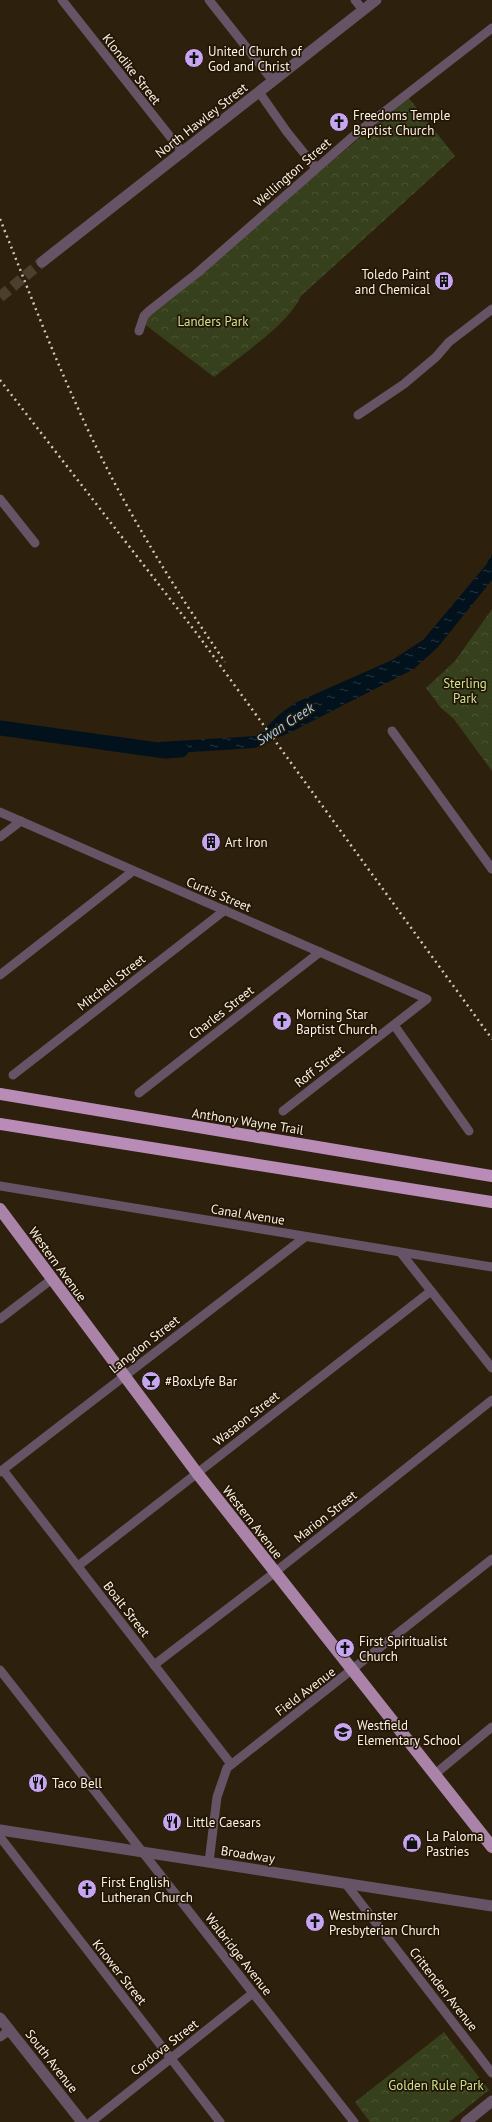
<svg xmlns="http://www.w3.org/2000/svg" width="492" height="2122" font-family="'PT Sans',sans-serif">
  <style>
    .park { fill: url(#park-crowns) }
    .water { fill: url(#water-ripples) }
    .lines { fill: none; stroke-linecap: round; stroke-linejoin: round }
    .river { stroke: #02121d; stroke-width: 15 }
    .tertiary-tunnel { stroke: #4c3f2d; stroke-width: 11; stroke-dasharray: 11 5.5; stroke-linecap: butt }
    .minor { stroke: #665366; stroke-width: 9 }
    .tertiary { stroke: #665366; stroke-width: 11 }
    .primary { stroke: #aa83a9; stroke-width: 12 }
    .trunk { stroke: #b88cb6; stroke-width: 12 }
    .rail { stroke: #d0c7b9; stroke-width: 2.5; stroke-dasharray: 2 4; stroke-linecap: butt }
    .labels { text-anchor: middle; stroke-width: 3.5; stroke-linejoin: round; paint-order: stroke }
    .poi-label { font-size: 13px; fill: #faf1e5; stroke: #231604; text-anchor: start }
    .street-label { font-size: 13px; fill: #faf1e5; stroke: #231604 }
    .park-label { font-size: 13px; fill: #cbe48d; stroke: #231604 }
    .water-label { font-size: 14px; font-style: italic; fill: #a0d0f2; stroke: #231604 }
  </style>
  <defs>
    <pattern id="park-crowns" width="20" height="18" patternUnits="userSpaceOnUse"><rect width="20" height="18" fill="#37401d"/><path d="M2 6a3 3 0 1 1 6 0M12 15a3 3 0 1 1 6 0" fill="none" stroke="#4b5333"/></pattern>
    <pattern id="water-ripples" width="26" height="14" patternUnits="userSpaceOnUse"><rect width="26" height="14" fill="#02121d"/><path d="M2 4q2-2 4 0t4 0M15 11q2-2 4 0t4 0" fill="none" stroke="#28353e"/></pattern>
  </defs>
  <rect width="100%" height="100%" fill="#2d200c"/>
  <!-- park -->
  <g class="park">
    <path d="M408,97L455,156L301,296C288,325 240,356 214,377L143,323L146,318Z"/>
    <path d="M492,609V771L453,718L441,708L426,688L455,661Z"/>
    <path d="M444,2032L489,2090L449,2122H370L355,2102Z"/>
  </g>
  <!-- water -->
  <path class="water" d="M492,554V580L438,647L414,669L293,731L255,748L161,754L159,742L257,736L282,712L297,702L392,660L423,640L486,565Z"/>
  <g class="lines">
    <!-- river -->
    <path class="river" d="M0,728L165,751L181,750"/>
    <!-- tertiary-tunnel -->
    <path class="tertiary-tunnel" d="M0,297L42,262"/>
    <!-- minor -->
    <g class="minor">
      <path d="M62,0L183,153"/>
      <path d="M209,0L273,81"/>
      <path d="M355,0L363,10"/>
      <path d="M259,92L287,132L316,168"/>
      <path d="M139,331L144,316L149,311L196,274L357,133L492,28"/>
      <path d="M358,415L404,384L436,357L449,342L492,309"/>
      <path d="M0,499L35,543"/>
      <path d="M392,731L492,869"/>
      <path d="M0,812L427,999L283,1111"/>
      <path d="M0,837L21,821"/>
      <path d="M0,975L133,871"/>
      <path d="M394,1025L469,1131"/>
      <path d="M13,1075L225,910"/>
      <path d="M139,1093L320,952"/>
      <path d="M0,1186L492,1267"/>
      <path d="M401,1253L492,1368"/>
      <path d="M0,1319L52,1279"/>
      <path d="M3,1470L231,1764"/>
      <path d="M0,1472L305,1237"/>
      <path d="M78,1566L431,1291"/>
      <path d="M154,1665L274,1573L492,1400"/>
      <path d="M0,1670L354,2122"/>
      <path d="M435,1774L492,1727"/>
      <path d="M0,1837L220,2122"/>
      <path d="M209,1862L217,1797L227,1768L492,1559"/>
      <path d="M346,1884L492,2073"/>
      <path d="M0,2037L10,2030"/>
      <path d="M91,2122L253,1993"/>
    </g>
    <!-- tertiary -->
    <g class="tertiary">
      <path d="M42,262L376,0"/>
      <path d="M0,1830L492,1906"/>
      <path d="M0,2018L82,2122"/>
      <path d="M466,2122L492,2101"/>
    </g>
    <!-- primary -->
    <path class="primary" d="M0,1209L197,1473L492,1847"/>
    <!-- trunk -->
    <g class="trunk">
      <path d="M0,1094L492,1176"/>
      <path d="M0,1124L492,1202"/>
    </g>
    <!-- rail -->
    <g class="rail">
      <path d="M0,219C25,281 49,345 77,406C117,496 169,581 225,662"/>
      <path d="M0,380L198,635L492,1039"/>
    </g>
  </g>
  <!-- icons -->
  <defs>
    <symbol id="church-disc" viewBox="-11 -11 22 22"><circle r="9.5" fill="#c6a6f0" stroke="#231604"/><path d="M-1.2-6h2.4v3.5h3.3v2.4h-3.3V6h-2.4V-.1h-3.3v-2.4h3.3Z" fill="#111"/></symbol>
    <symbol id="building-disc" viewBox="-11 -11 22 22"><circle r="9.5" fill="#c6a6f0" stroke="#231604"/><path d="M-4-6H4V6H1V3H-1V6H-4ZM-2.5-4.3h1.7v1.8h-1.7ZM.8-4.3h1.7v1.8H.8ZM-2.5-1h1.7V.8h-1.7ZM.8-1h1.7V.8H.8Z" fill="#111"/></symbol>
    <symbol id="bar-disc" viewBox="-11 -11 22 22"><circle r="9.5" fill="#c6a6f0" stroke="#231604"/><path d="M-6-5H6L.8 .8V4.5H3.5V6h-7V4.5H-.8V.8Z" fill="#111"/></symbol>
    <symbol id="school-disc" viewBox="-11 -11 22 22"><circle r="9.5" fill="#c6a6f0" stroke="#231604"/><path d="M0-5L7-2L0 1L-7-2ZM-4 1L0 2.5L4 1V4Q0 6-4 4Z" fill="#111"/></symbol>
    <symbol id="restaurant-disc" viewBox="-11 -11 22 22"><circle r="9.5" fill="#c6a6f0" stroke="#231604"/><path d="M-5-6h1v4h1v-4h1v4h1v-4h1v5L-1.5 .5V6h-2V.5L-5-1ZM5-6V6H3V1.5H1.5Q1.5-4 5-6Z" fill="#111"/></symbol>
    <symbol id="shop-disc" viewBox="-11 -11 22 22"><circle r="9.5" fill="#c6a6f0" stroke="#231604"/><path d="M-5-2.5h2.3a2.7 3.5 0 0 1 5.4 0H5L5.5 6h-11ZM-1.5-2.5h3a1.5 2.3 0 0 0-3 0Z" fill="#111"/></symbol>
  </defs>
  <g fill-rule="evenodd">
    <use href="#church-disc" x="183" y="47" width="22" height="22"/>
    <use href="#church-disc" x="328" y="111" width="22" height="22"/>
    <use href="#building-disc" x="433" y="270" width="22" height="22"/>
    <use href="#building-disc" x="200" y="831" width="22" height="22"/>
    <use href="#church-disc" x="271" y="1010" width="22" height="22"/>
    <use href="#bar-disc" x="140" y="1370" width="22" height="22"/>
    <use href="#church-disc" x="334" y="1637" width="22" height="22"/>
    <use href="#school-disc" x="332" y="1721" width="22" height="22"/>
    <use href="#restaurant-disc" x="27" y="1772" width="22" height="22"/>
    <use href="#restaurant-disc" x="161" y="1811" width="22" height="22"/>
    <use href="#shop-disc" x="401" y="1832" width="22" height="22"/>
    <use href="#church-disc" x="76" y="1878" width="22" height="22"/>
    <use href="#church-disc" x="304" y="1911" width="22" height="22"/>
  </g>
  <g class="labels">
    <!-- poi labels -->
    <g class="poi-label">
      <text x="208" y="56">United Church of<tspan x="208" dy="15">God and Christ</tspan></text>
      <text x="353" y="120">Freedoms Temple<tspan x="353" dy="15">Baptist Church</tspan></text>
      <text x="430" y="279" text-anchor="end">Toledo Paint<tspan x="430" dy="15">and Chemical</tspan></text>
      <text x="225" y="847">Art Iron</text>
      <text x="296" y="1019">Morning Star<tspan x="296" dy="15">Baptist Church</tspan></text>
      <text x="165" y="1386">#BoxLyfe Bar</text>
      <text x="359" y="1646">First Spiritualist<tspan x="359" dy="15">Church</tspan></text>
      <text x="357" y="1730">Westfield<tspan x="357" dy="15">Elementary School</tspan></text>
      <text x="52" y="1788">Taco Bell</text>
      <text x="186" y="1827">Little Caesars</text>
      <text x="426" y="1841">La Paloma<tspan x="426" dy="15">Pastries</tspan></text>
      <text x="101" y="1887">First English<tspan x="101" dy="15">Lutheran Church</tspan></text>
      <text x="329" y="1920">Westminster<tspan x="329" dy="15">Presbyterian Church</tspan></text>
    </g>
    <!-- street labels -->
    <g class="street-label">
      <text transform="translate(132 69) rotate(52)" y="5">Klondike Street</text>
      <text transform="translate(201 120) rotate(-38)" y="5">North Hawley Street</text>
      <text transform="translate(292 172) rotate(-41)" y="5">Wellington Street</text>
      <text transform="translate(219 894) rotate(23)" y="5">Curtis Street</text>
      <text transform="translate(111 982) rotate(-38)" y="5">Mitchell Street</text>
      <text transform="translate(221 1012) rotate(-38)" y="5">Charles Street</text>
      <text transform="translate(319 1066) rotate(-38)" y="5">Roff Street</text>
      <text transform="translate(248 1121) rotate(9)" y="5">Anthony Wayne Trail</text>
      <text transform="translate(248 1214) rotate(9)" y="5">Canal Avenue</text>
      <text transform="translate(58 1264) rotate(54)" y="5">Western Avenue</text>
      <text transform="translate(144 1344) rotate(-38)" y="5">Langdon Street</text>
      <text transform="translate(246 1418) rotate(-38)" y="5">Wasaon Street</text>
      <text transform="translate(325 1516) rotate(-38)" y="5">Marion Street</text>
      <text transform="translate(253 1522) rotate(52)" y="5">Western Avenue</text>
      <text transform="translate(127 1609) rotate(52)" y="5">Boalt Street</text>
      <text transform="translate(305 1691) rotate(-37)" y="5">Field Avenue</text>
      <text transform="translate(248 1854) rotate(9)" y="5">Broadway</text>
      <text transform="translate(239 1954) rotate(52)" y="5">Walbridge Avenue</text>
      <text transform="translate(120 1972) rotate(52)" y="5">Knower Street</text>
      <text transform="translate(444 1989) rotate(52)" y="5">Crittenden Avenue</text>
      <text transform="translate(164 2047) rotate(-38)" y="5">Cordova Street</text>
      <text transform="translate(52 2061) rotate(52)" y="5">South Avenue</text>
    </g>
    <!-- park labels -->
    <g class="park-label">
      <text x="213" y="326">Landers Park</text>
      <text x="465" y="688">Sterling<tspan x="465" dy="15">Park</tspan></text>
      <text x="436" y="2090">Golden Rule Park</text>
    </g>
    <!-- water labels -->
    <g class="water-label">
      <text transform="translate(285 724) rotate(-33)" y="5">Swan Creek</text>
    </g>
  </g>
</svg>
